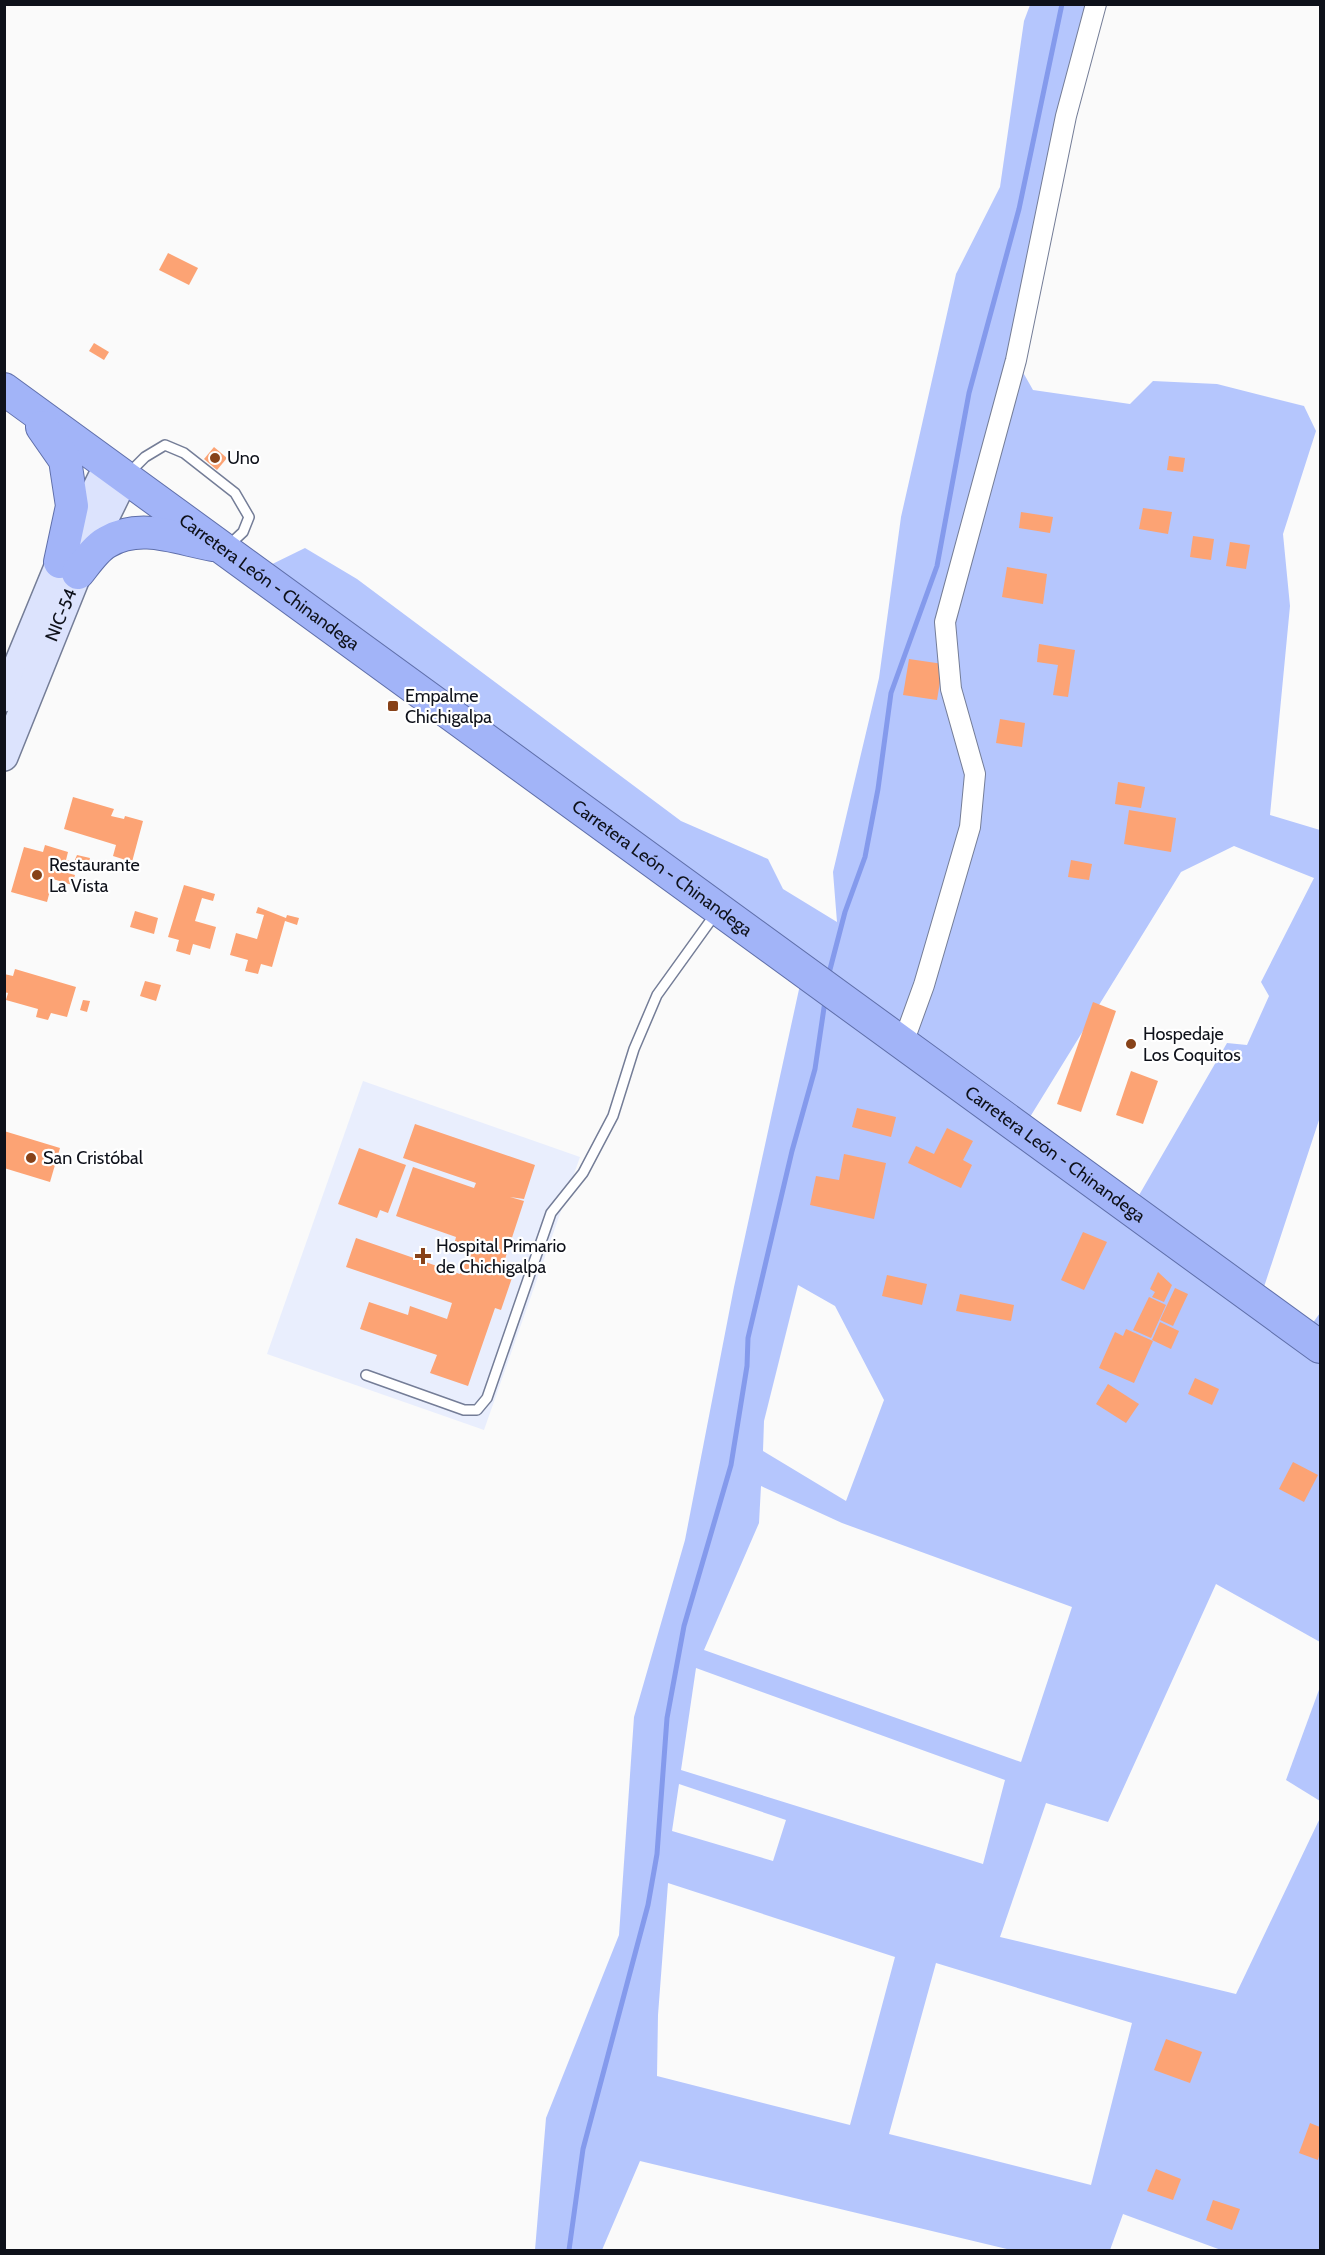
<svg xmlns="http://www.w3.org/2000/svg" width="1325" height="2255" font-family="Cabin,sans-serif">
  <style>
    .built { fill: #e9eefd }
    .green { fill: #b5c6fd; fill-rule: evenodd }
    .lines { fill: none; stroke-linecap: round; stroke-linejoin: round }
    .stream { stroke: #849aec; stroke-width: 5 }
    .building { fill: #fca374 }
    .service-casing { stroke: #747d97; stroke-width: 12 }
    .minor-casing { stroke: #747d97; stroke-width: 22 }
    .secondary-casing { stroke: #747d97; stroke-width: 30 }
    .trunk-casing { stroke: #5f6faa; stroke-width: 34 }
    .service { stroke: #fff; stroke-width: 9 }
    .minor { stroke: #fff; stroke-width: 20 }
    .secondary { stroke: #dce3fd; stroke-width: 27 }
    .trunk { stroke: #a2b4f8; stroke-width: 32 }
    .poi-dot { fill: #874219; stroke: #fff; stroke-width: 2 }
    .labels { text-anchor: middle; stroke-width: 4.5; stroke-linejoin: round; paint-order: stroke }
    .poi-label { font-size: 18px; fill: #0e111a; stroke: #fff; text-anchor: start }
    .street-label { font-size: 18px; fill: #0e111a; stroke: #fff }
  </style>
  <rect width="100%" height="100%" fill="#fafafa"/>
  <!-- built -->
  <path class="built" d="M363,1081L580,1157L484,1430L267,1354Z"/>
  <!-- green -->
  <g class="green">
    <path d="M1030,5H1096L1016,360L1033,390L1130,404L1153,381L1217,384L1304,406L1316,431L1283,534L1290,606L1270,815L1320,830V1117L1259,1302L1304,1335L1320,1313V1642L1216,1584L1108,1822L1046,1803L1000,1937L1236,1994L1320,1818V2250H1221L1123,2214L1110,2250H1011L640,2161L602,2250H535L546,2118L619,1935L634,1717L685,1540L734,1287L803,971L258,571L305,548L357,579L681,821L768,859L783,889L837,922L833,872L879,678L901,517L956,274L1000,187L1024,21ZM1234,846L1314,878L1261,982L1269,996L1247,1045L1227,1043L1131,1209L1022,1130L1181,872ZM798,1285L835,1306L884,1400L846,1501L763,1451L764,1421ZM761,1486L842,1523L1072,1607L1021,1762L704,1650L759,1523ZM696,1668L1005,1780L983,1864L681,1770ZM679,1784L786,1820L773,1861L672,1831ZM668,1883L895,1957L850,2125L657,2076L658,2015ZM936,1963L1132,2023L1091,2185L889,2134Z"/>
    <path d="M1320,1687V1801L1286,1780Z"/>
  </g>
  <g class="lines">
    <!-- stream -->
    <g class="stream">
      <path d="M828,977L845,912L865,857L878,789L891,693L937,566L969,393L1019,209L1062,4"/>
      <path d="M569,2250L583,2149L648,1905L657,1854L667,1718L684,1626L731,1465L747,1366L748,1338L792,1151L815,1069L825,1001"/>
    </g>
  </g>
  <!-- building -->
  <g class="building">
    <path d="M168,253L198,268L189,285L159,270Z"/>
    <path d="M94,343L109,352L104,360L89,351Z"/>
    <path d="M214,447L227,458L217,470L204,459Z"/>
    <path d="M1169,456L1185,458L1183,472L1167,470Z"/>
    <path d="M1143,508L1172,512L1168,534L1139,529Z"/>
    <path d="M1021,512L1053,517L1050,533L1019,528Z"/>
    <path d="M1193,536L1214,539L1211,560L1190,557Z"/>
    <path d="M1230,542L1250,545L1246,569L1226,566Z"/>
    <path d="M1007,567L1047,574L1043,604L1002,597Z"/>
    <path d="M1039,644L1075,650L1068,697L1053,695L1058,665L1037,662Z"/>
    <path d="M909,659L943,664L937,700L903,695Z"/>
    <path d="M1000,719L1025,723L1022,747L996,743Z"/>
    <path d="M1118,782L1145,787L1141,808L1115,804Z"/>
    <path d="M73,797L114,809L111,816L124,819L125,816L143,821L132,862L113,856L116,845L64,829Z"/>
    <path d="M1129,810L1176,818L1171,852L1124,844Z"/>
    <path d="M45,845L68,852L66,860L74,862L77,855L90,858L87,870L58,862L56,870L75,875L72,885L53,879L47,902L11,892L24,847L43,852Z"/>
    <path d="M1071,860L1092,864L1089,880L1068,877Z"/>
    <path d="M184,885L215,894L213,901L202,898L195,921L216,927L210,949L193,944L190,955L176,951L179,940L168,937Z"/>
    <path d="M258,907L286,918L287,915L299,918L297,925L285,921L272,967L261,964L258,974L245,971L248,960L230,955L236,933L257,939L264,915L256,913Z"/>
    <path d="M135,911L158,918L154,934L130,927Z"/>
    <path d="M15,969L76,987L67,1017L51,1013L48,1020L36,1017L38,1009L6,1000L8,993L4,992V974L13,976Z"/>
    <path d="M145,981L161,985L156,1001L140,996Z"/>
    <path d="M83,1000L90,1001L87,1012L80,1010Z"/>
    <path d="M1093,1002L1116,1011L1081,1112L1057,1104Z"/>
    <path d="M1131,1071L1158,1081L1143,1124L1116,1115Z"/>
    <path d="M857,1108L896,1117L891,1137L852,1127Z"/>
    <path d="M415,1124L535,1165L524,1199L510,1197L524,1201L503,1265L515,1269L501,1310L495,1308L468,1386L430,1373L437,1355L360,1329L369,1302L408,1315L410,1306L447,1319L452,1303L346,1267L356,1238L460,1274L470,1246L455,1241L456,1237L396,1216L413,1167L474,1188L476,1183L403,1158Z"/>
    <path d="M947,1128L973,1141L963,1160L972,1165L961,1188L908,1163L916,1146L934,1154Z"/>
    <path d="M4,1131L60,1148L50,1182L4,1168Z"/>
    <path d="M359,1148L406,1165L388,1213L380,1210L377,1218L338,1204Z"/>
    <path d="M844,1154L886,1163L874,1219L810,1205L816,1176L839,1180Z"/>
    <path d="M1083,1232L1107,1242L1084,1290L1061,1280Z"/>
    <path d="M1158,1272L1172,1285L1164,1302L1152,1297L1155,1292L1150,1289Z"/>
    <path d="M887,1275L927,1284L922,1305L882,1296Z"/>
    <path d="M1175,1288L1188,1294L1173,1326L1160,1320Z"/>
    <path d="M960,1294L1014,1305L1011,1321L956,1311Z"/>
    <path d="M1149,1297L1166,1305L1151,1338L1133,1330Z"/>
    <path d="M1160,1322L1179,1331L1171,1349L1152,1340Z"/>
    <path d="M1126,1329L1153,1341L1134,1383L1099,1368L1115,1332L1123,1336Z"/>
    <path d="M1195,1378L1219,1389L1212,1405L1188,1394Z"/>
    <path d="M1108,1384L1139,1404L1126,1423L1096,1404Z"/>
    <path d="M1293,1462L1318,1475L1304,1502L1279,1489Z"/>
    <path d="M1166,2039L1202,2052L1190,2083L1154,2070Z"/>
    <path d="M1310,2123L1320,2127V2152L1318,2160L1299,2153Z"/>
    <path d="M1156,2169L1181,2179L1173,2200L1147,2191Z"/>
    <path d="M1213,2200L1240,2209L1232,2230L1206,2220Z"/>
  </g>
  <g class="lines">
    <defs>
      <g id="service">
        <path d="M129,473L145,457L165,445L184,453L235,493L249,517L243,532L228,546"/>
        <path d="M366,1375L464,1410H477L487,1398L551,1213L583,1173L613,1116L634,1049L657,995L716,913"/>
      </g>
      <path id="minor" d="M903,1043L924,985L970,827L975,774L951,689L945,622L1016,360L1066,116L1096,4"/>
      <g id="secondary">
        <path d="M4,698L60,562L108,465"/>
        <path id="s1" d="M4,757L78,573L125,477"/>
      </g>
      <g id="trunk">
        <path id="s2" d="M4,389L1320,1347"/>
        <path d="M42,427L65,460L72,506L60,562"/>
        <path d="M78,573C86,563 96,548 107,542C141,522 178,539 213,545"/>
      </g>
    </defs>
    <!-- service casing -->
    <use href="#service" class="service-casing"/>
    <!-- minor casing -->
    <use href="#minor" class="minor-casing"/>
    <!-- secondary casing -->
    <use href="#secondary" class="secondary-casing"/>
    <!-- trunk casing -->
    <use href="#trunk" class="trunk-casing"/>
    <!-- service -->
    <use href="#service" class="service"/>
    <!-- minor -->
    <use href="#minor" class="minor"/>
    <!-- secondary -->
    <use href="#secondary" class="secondary"/>
    <!-- trunk -->
    <use href="#trunk" class="trunk"/>
  </g>
  <!-- markers -->
  <g class="poi-dot">
    <circle cx="215" cy="458" r="6"/>
    <rect x="387" y="700" width="12" height="12" rx="3"/>
    <circle cx="37" cy="875" r="6"/>
    <circle cx="1131" cy="1044" r="6"/>
    <circle cx="31" cy="1158" r="6"/>
    <path d="M420 1247h6v6h6v6h-6v6h-6v-6h-6v-6h6z"/>
  </g>
  <g class="labels">
    <!-- poi labels -->
    <g class="poi-label">
      <text x="227" y="464">Uno</text>
      <text x="405" y="702">Empalme<tspan x="405" dy="21">Chichigalpa</tspan></text>
      <text x="49" y="871">Restaurante<tspan x="49" dy="21">La Vista</tspan></text>
      <text x="1143" y="1040">Hospedaje<tspan x="1143" dy="21">Los Coquitos</tspan></text>
      <text x="43" y="1164">San Cristóbal</text>
      <text x="436" y="1252">Hospital Primario<tspan x="436" dy="21">de Chichigalpa</tspan></text>
    </g>
    <!-- street labels -->
    <g class="street-label">
      <text dy="6" stroke="none"><textPath href="#s2" startOffset="328">Carretera León - Chinandega</textPath></text>
      <text dy="6" stroke="none"><textPath href="#s1" startOffset="153">NIC-54</textPath></text>
      <text dy="6" stroke="none"><textPath href="#s2" startOffset="814">Carretera León - Chinandega</textPath></text>
      <text dy="6" stroke="none"><textPath href="#s2" startOffset="1300">Carretera León - Chinandega</textPath></text>
    </g>
  </g>
  <!-- border -->
  <rect width="1325" height="2255" fill="none" stroke="#0e111a" stroke-width="12"/>
</svg>
